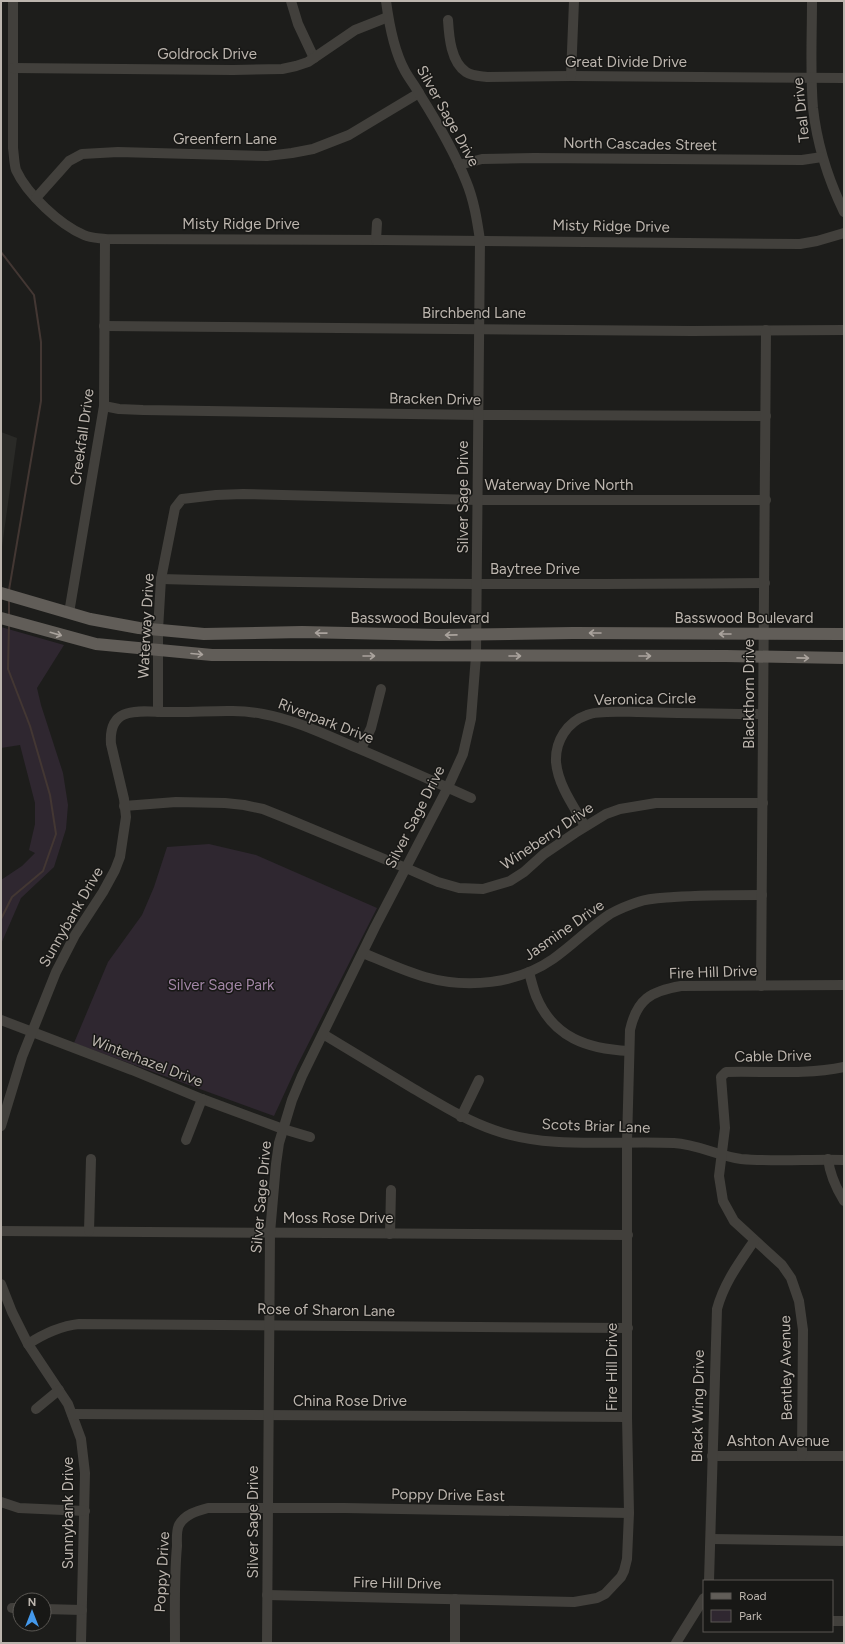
<svg xmlns="http://www.w3.org/2000/svg" width="845" height="1644" font-family="Figtree,sans-serif">
  <style>
    .built { fill: #2a2a27 }
    .green { fill: #2f2730 }
    .lines { fill: none; stroke-linecap: round; stroke-linejoin: round }
    .stream { stroke: #433733; stroke-width: 2 }
    .minor { stroke: #42403c; stroke-width: 10 }
    .major { stroke: #615d58; stroke-width: 12 }
    .oneway { stroke: #aaa39d }
    .labels { text-anchor: middle; stroke-width: 3; stroke-linejoin: round; paint-order: stroke }
    .street-label { font-size: 15px; fill: #bcb5ae; stroke: #181816 }
    .park-label { font-size: 15px; fill: #a286a6; stroke: #181816 }
  </style>
  <rect width="100%" height="100%" fill="#1d1d1b"/>
  <!-- built -->
  <path class="built" d="M1,432L17,438L1,554Z"/>
  <!-- green -->
  <g class="green">
    <path d="M1,627L64,645L37,688L41,705L63,773L68,805L66,829L54,867L21,898L1,944V880L22,866L35,853L29,850L35,824V803L20,745L1,748Z"/>
    <path d="M209,844L256,855L377,908L297,1066L274,1116L74,1043L108,962L142,915L154,887L167,847Z"/>
  </g>
  <g class="lines">
    <!-- stream -->
    <g class="stream">
      <path d="M1,252L34,295L41,342V401L9,590"/>
      <path d="M9,616V599"/>
      <path d="M1,919L12,897L43,871L56,834L50,795L30,726L8,669L9,625"/>
    </g>
    <!-- minor -->
    <g class="minor">
      <path d="M13,1V148C14,155 14,163 16,170C27,194 60,225 84,235C91,238 98,238 105,239L383,240L800,244L817,241L844,233"/>
      <path d="M291,1L298,24L314,58"/>
      <path d="M812,1C812,36 810,72 813,108C817,144 828,179 844,212"/>
      <path d="M448,20C449,37 451,62 466,72C472,76 480,76 487,77L571,76L844,78"/>
      <path d="M13,68L233,70L282,69L296,66L308,62L355,30L388,17"/>
      <path d="M571,76L574,1"/>
      <path d="M459,165L482,159L534,158L802,160L822,157"/>
      <path d="M36,198L69,161L82,154L118,152L267,156L292,153L313,149L349,135L419,93"/>
      <path d="M376,240L377,223"/>
      <path d="M104,326L692,331L844,330"/>
      <path d="M104,406L119,409L143,410L478,415L766,416"/>
      <path d="M161,579C363,585 564,585 765,583"/>
      <path d="M69,613L104,406L105,239"/>
      <path d="M158,712V630L161,579L175,508L182,499L216,495L243,494L478,500H766"/>
      <path d="M361,749L371,728L381,689"/>
      <path d="M124,806L176,802L225,803L244,805L263,809L283,817L406,868L438,882L459,888L483,889L510,881L524,872L544,854L575,833L606,814L620,809L656,803H763"/>
      <path d="M585,826C574,807 558,785 556,762C555,741 567,722 587,715C597,710 626,712 638,712C680,713 722,714 763,714"/>
      <path d="M363,953C383,961 404,971 425,977C467,989 517,984 553,959C573,945 590,927 610,914C619,909 629,905 638,902C649,898 662,898 674,897C703,895 733,895 762,895"/>
      <path d="M529,972C531,980 533,988 536,996C553,1038 588,1049 629,1051"/>
      <path d="M761,986L766,330"/>
      <path d="M1,1020L132,1070L202,1099L283,1129L310,1137"/>
      <path d="M323,1034C353,1052 383,1070 414,1089C440,1104 465,1120 494,1130C550,1150 615,1140 674,1143C697,1144 718,1156 741,1159C775,1162 810,1159 844,1160"/>
      <path d="M461,1117L479,1080"/>
      <path d="M1,1126L22,1057L56,972L75,935L103,892L115,870L120,857L126,817L124,799L111,744C108,704 141,712 169,712C200,713 232,708 263,714C296,720 326,735 357,748C395,764 433,781 471,798"/>
      <path d="M186,1140L202,1099"/>
      <path d="M828,1159C830,1175 836,1188 844,1201"/>
      <path d="M1,1231L628,1235"/>
      <path d="M89,1231L91,1159"/>
      <path d="M390,1234L391,1190"/>
      <path d="M1,1284L12,1312L28,1344L68,1404L81,1439L85,1473L81,1643"/>
      <path d="M28,1344C45,1333 60,1326 79,1324L628,1328"/>
      <path d="M36,1409L59,1390"/>
      <path d="M72,1414L627,1417"/>
      <path d="M712,1456H844"/>
      <path d="M802,1456L803,1330L799,1301L791,1278L782,1265L734,1221L723,1201L719,1176L725,1128L721,1077L726,1072C766,1071 805,1075 844,1067"/>
      <path d="M1,1502L19,1508L85,1511"/>
      <path d="M711,1539L844,1541"/>
      <path d="M709,1581L717,1309C724,1283 739,1263 754,1241"/>
      <path d="M267,1595L574,1602L597,1598L605,1594L621,1577L624,1571L627,1559L629,1513L627,1417V1142L630,1030C637,999 651,991 681,986L844,985"/>
      <path d="M12,1608H20"/>
      <path d="M44,1609L82,1610"/>
      <path d="M832,1621H844"/>
      <path d="M175,1643C175,1611 174,1578 177,1546C177,1540 176,1531 179,1525C185,1514 197,1511 208,1508H345L629,1513"/>
      <path d="M267,1643L270,1233L276,1164L279,1143L292,1100L302,1076L375,927L448,787L463,754L471,719L476,656L480,240C477,220 474,200 466,181C454,151 437,122 420,95C416,87 410,80 405,71C394,51 389,24 386,1"/>
      <path d="M455,1643V1599"/>
      <path d="M676,1643L704,1598"/>
    </g>
    <!-- major -->
    <g class="major">
      <path d="M1,593L90,619L139,628L204,634L302,632L439,635L573,633L844,634"/>
      <path d="M1,618L96,644L212,655L726,656L844,658"/>
    </g>
  </g>
  <!-- one-way arrows -->
  <defs><path id="oneway-shaft" d="M-6 0H5M1.5-3L5.5 0L1.5 3" fill="none" stroke-width="1.6" stroke-linecap="round" stroke-linejoin="round"/></defs>
  <g class="oneway">
    <use href="#oneway-shaft" transform="translate(321 633) rotate(-179)"/>
    <use href="#oneway-shaft" transform="translate(595 633) rotate(-180)"/>
    <use href="#oneway-shaft" transform="translate(56 634) rotate(16)"/>
    <use href="#oneway-shaft" transform="translate(725 634) rotate(-180)"/>
    <use href="#oneway-shaft" transform="translate(451 635) rotate(179)"/>
    <use href="#oneway-shaft" transform="translate(197 654) rotate(5)"/>
    <use href="#oneway-shaft" transform="translate(369 656)"/>
    <use href="#oneway-shaft" transform="translate(515 656)"/>
    <use href="#oneway-shaft" transform="translate(645 656)"/>
    <use href="#oneway-shaft" transform="translate(803 658) rotate(1)"/>
  </g>
  <g class="labels">
    <!-- street labels -->
    <g class="street-label">
      <text x="207" y="59">Goldrock Drive</text>
      <text x="626" y="67">Great Divide Drive</text>
      <text transform="translate(801 110) rotate(-96)" y="5">Teal Drive</text>
      <text transform="translate(448 116) rotate(61)" y="5">Silver Sage Drive</text>
      <text x="225" y="144">Greenfern Lane</text>
      <text transform="translate(640 144) rotate(1)" y="5">North Cascades Street</text>
      <text x="241" y="229">Misty Ridge Drive</text>
      <text transform="translate(611 226) rotate(1)" y="5">Misty Ridge Drive</text>
      <text x="474" y="318">Birchbend Lane</text>
      <text transform="translate(435 399) rotate(1)" y="5">Bracken Drive</text>
      <text transform="translate(82 437) rotate(-82)" y="5">Creekfall Drive</text>
      <text x="559" y="490">Waterway Drive North</text>
      <text transform="translate(463 497) rotate(-90)" y="5">Silver Sage Drive</text>
      <text x="535" y="574">Baytree Drive</text>
      <text x="420" y="623">Basswood Boulevard</text>
      <text x="744" y="623">Basswood Boulevard</text>
      <text transform="translate(146 626) rotate(-87)" y="5">Waterway Drive</text>
      <text transform="translate(749 694) rotate(-90)" y="5">Blackthorn Drive</text>
      <text transform="translate(645 699) rotate(-1)" y="5">Veronica Circle</text>
      <text transform="translate(326 721) rotate(21)" y="5">Riverpark Drive</text>
      <text transform="translate(415 817) rotate(-63)" y="5">Silver Sage Drive</text>
      <text transform="translate(547 836) rotate(-34)" y="5">Wineberry Drive</text>
      <text transform="translate(71 917) rotate(-60)" y="5">Sunnybank Drive</text>
      <text transform="translate(564 930) rotate(-35)" y="5">Jasmine Drive</text>
      <text transform="translate(713 972) rotate(-2)" y="5">Fire Hill Drive</text>
      <text transform="translate(773 1056) rotate(-1)" y="5">Cable Drive</text>
      <text transform="translate(147 1061) rotate(21)" y="5">Winterhazel Drive</text>
      <text transform="translate(596 1126) rotate(2)" y="5">Scots Briar Lane</text>
      <text transform="translate(261 1197) rotate(-85)" y="5">Silver Sage Drive</text>
      <text x="338" y="1223">Moss Rose Drive</text>
      <text transform="translate(326 1310) rotate(1)" y="5">Rose of Sharon Lane</text>
      <text transform="translate(612 1367) rotate(-90)" y="5">Fire Hill Drive</text>
      <text transform="translate(786 1368) rotate(-91)" y="5">Bentley Avenue</text>
      <text x="350" y="1406">China Rose Drive</text>
      <text transform="translate(698 1406) rotate(-89)" y="5">Black Wing Drive</text>
      <text x="778" y="1446">Ashton Avenue</text>
      <text transform="translate(448 1495) rotate(1)" y="5">Poppy Drive East</text>
      <text transform="translate(68 1513) rotate(-90)" y="5">Sunnybank Drive</text>
      <text transform="translate(253 1522) rotate(-90)" y="5">Silver Sage Drive</text>
      <text transform="translate(162 1572) rotate(-87)" y="5">Poppy Drive</text>
      <text transform="translate(397 1583) rotate(1)" y="5">Fire Hill Drive</text>
    </g>
    <!-- park labels -->
    <g class="park-label">
      <text x="221" y="990">Silver Sage Park</text>
    </g>
  </g>
  <!-- border -->
  <rect width="845" height="1644" fill="none" stroke="#bcb5ae" stroke-width="4"/>
  <!-- legend -->
  <rect x="703" y="1580" width="130" height="52" fill="#181816" stroke="#5a5753"/>
  <rect x="711" y="1593" width="20" height="6" fill="#615d58" stroke="#5a5753"/>
  <text x="739" y="1600" font-size="12" fill="#bcb5ae">Road</text>
  <rect x="711" y="1610" width="20" height="12" fill="#2f2730" stroke="#5a5753"/>
  <text x="739" y="1620" font-size="12" fill="#bcb5ae">Park</text>
  <!-- north arrow -->
  <g transform="translate(32 1612)"><circle r="19" fill="#181816" stroke="#5a5753"/>
  <path d="M0-3L7 15L0 10L-7 15Z" fill="#4499ec"/>
  <text y="-6" font-size="11" font-weight="bold" text-anchor="middle" fill="#bcb5ae">N</text>
  </g>
</svg>
